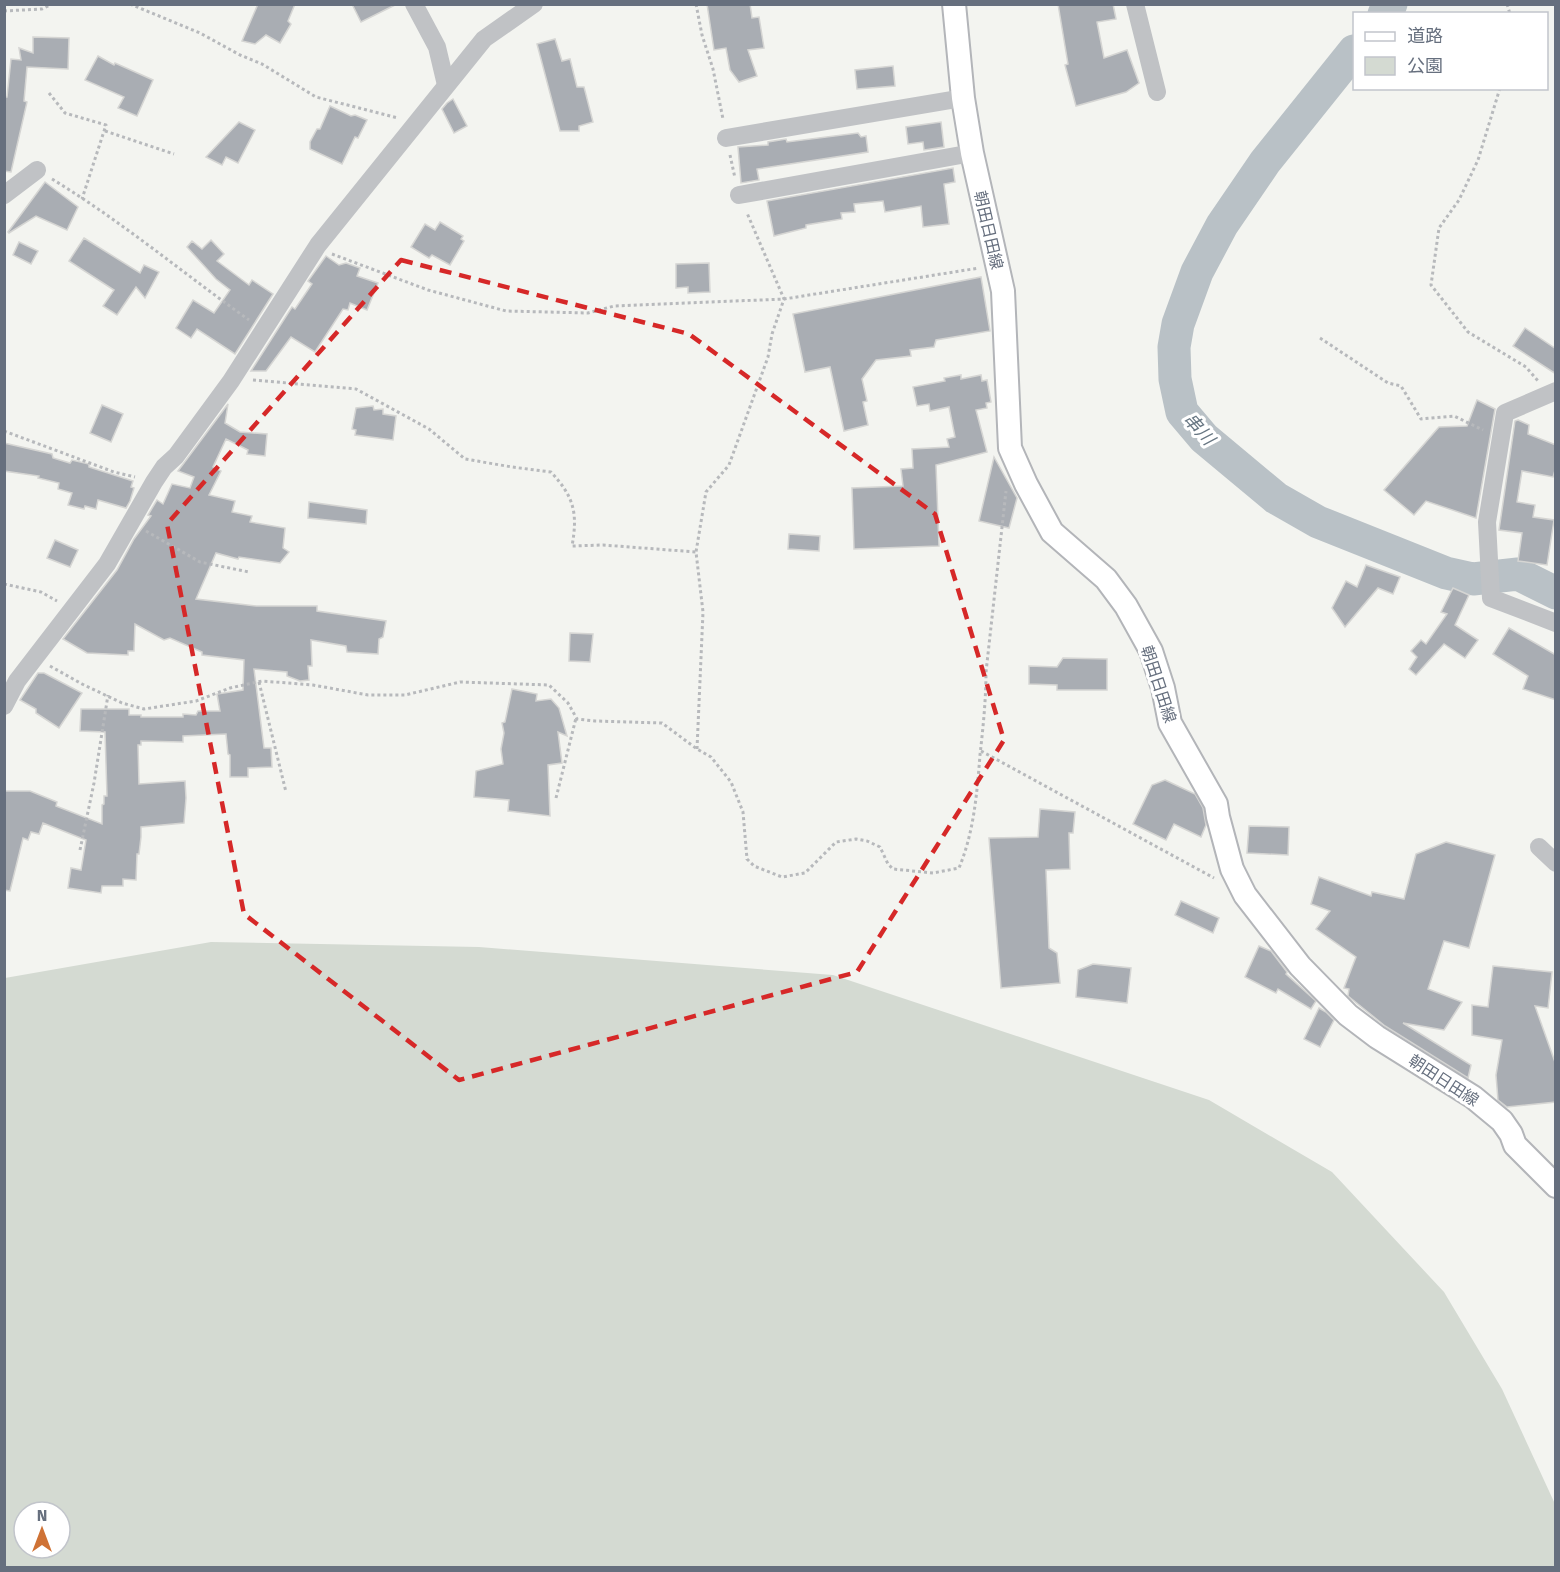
<svg xmlns="http://www.w3.org/2000/svg" width="1560" height="1572" font-family="'Fira Sans','Noto Sans JP',sans-serif">
  <style>
    .green { fill: #d4dad2; fill-rule: evenodd }
    .lines { fill: none; stroke-linecap: round; stroke-linejoin: round }
    .river { stroke: #b9c1c6; stroke-width: 33 }
    .building { fill: #a9adb3; stroke: #d5d5d3; stroke-width: 1.5 }
    .major-casing { stroke: #b3b5b9; stroke-width: 26 }
    .path { stroke: #b7b9bc; stroke-width: 3; stroke-dasharray: 3 3; stroke-linecap: butt }
    .minor { stroke: #c0c2c5; stroke-width: 18 }
    .major { stroke: #fff; stroke-width: 22 }
    .marked { fill: none; stroke: #d62828; stroke-width: 4.5; stroke-dasharray: 12 8; stroke-linejoin: round }
    .labels { text-anchor: middle; stroke-width: 6; stroke-linejoin: round; paint-order: stroke }
    .street-label { font-size: 16px; fill: #666f7e; stroke: #fff }
    .water-label { font-size: 18px; font-style: italic; fill: #677682; stroke: #fff }
  </style>
  <rect width="100%" height="100%" fill="#f3f4f0"/>
  <!-- green -->
  <path class="green" d="M211,942L479,947L833,975L1209,1100L1332,1172L1444,1292L1502,1389L1555,1504V1567H5V978ZM24,1512H60V1548H24Z"/>
  <g class="lines">
    <!-- river -->
    <g class="river">
      <path d="M1384,14L1391,4"/>
      <path d="M1354,51L1265,162L1222,225L1197,272L1178,324L1174,347L1175,379L1182,412L1204,438L1276,498L1318,522L1446,573L1473,579L1518,574L1556,593"/>
    </g>
  </g>
  <!-- building -->
  <g class="building">
    <path d="M258,4H295L288,21L291,24L280,43L266,35L255,44L242,41Z"/>
    <path d="M352,4H397L361,22Z"/>
    <path d="M707,4H750L752,18L759,17L764,48L748,50L757,76L739,82L730,70L726,48L714,50Z"/>
    <path d="M1058,4H1113L1116,19L1097,22L1104,58L1127,50L1139,83L1126,92L1076,106L1065,65L1068,64Z"/>
    <path d="M33,37L69,38L68,69L27,67L24,101L27,102L11,172L4,171V97H7L11,59L21,60L19,48L33,53Z"/>
    <path d="M555,39L562,61L570,59L577,87H584L593,122L579,126V131H560L537,44Z"/>
    <path d="M98,56L114,65L115,63L153,80L137,116L118,108L124,97L85,80Z"/>
    <path d="M893,66L895,86L857,89L855,70Z"/>
    <path d="M453,99L467,126L454,133L442,109L447,103Z"/>
    <path d="M330,106L351,116L355,115L367,120L358,138L355,137L342,164L310,149V142L317,129H320Z"/>
    <path d="M239,122L255,130L238,163L226,157L222,165L206,157Z"/>
    <path d="M941,122L944,147L924,150L923,142L908,144L906,127Z"/>
    <path d="M858,133L861,137L866,136L868,152L757,169L759,180L741,183L738,147L768,145V142L786,139L787,142Z"/>
    <path d="M953,168L955,182L944,184L949,224L923,227L921,206L885,212L883,201L854,204L855,212L841,213L842,219L806,225V228L774,236L767,201Z"/>
    <path d="M45,182L78,207L67,230L36,216L9,233L8,232Z"/>
    <path d="M440,222L463,236L461,239L464,241L450,265L432,255L429,258L411,247L425,224L435,230Z"/>
    <path d="M84,238L140,273L144,265L159,272L145,298L136,287L117,315L103,306L114,290L69,261Z"/>
    <path d="M211,240L224,254L217,261L249,285L252,280L273,294L235,354L197,329L191,338L176,328L193,300L214,313L230,290L216,279L187,247L192,241L202,249Z"/>
    <path d="M19,242L38,251L31,264L13,255Z"/>
    <path d="M326,256L339,265L346,263L360,268L357,276L378,283L367,310L350,303L348,310L343,309L315,352L291,337L266,371H251L292,307L295,309L312,284L308,281Z"/>
    <path d="M709,263L710,292L688,293V287L676,288V264Z"/>
    <path d="M981,277L990,331L936,340L934,347L910,350L911,356L876,360L862,379L867,401L863,402L868,425L844,431L830,367L805,372L793,314Z"/>
    <path d="M1525,328L1556,349V374L1513,346Z"/>
    <path d="M961,375V379L981,375L982,381L987,380L991,402L986,403L987,408L976,410L987,452L936,465L939,546L854,549L852,488L903,486L901,469L913,468L912,449L949,447L947,439L955,437L949,407L930,411L929,404L917,406L913,387L945,381L944,378Z"/>
    <path d="M1477,400L1495,409L1476,518L1426,501L1414,515L1384,490L1439,427L1467,426Z"/>
    <path d="M228,404L225,423L240,432L267,434L265,456L247,454L248,450L226,439L213,467L221,471L209,495L235,501L232,512L252,516L250,522L285,528L283,548L289,552L280,563L239,557L238,559L216,553L196,599L256,606H317V611L386,621L383,637L379,639L378,654L347,652L346,646L311,640L312,666H308L309,680L300,681L287,676V672L254,669L264,748H271L272,767L248,768V777H230V755L228,754L226,734L183,736V742L141,741V745H138L139,784L185,781L186,798L184,823L141,827V837L139,854H137L136,880L123,879V886H102L101,893L68,888L71,868L81,870L86,840L43,823L39,834L31,832L28,840L23,838L10,891L4,890V791H30L57,802L56,806L102,824V805L104,804V796H107L105,732L80,731L81,709H129V715H141V717H183V714L196,715L198,711H220L217,694L243,690L244,660L202,655V652L170,638L164,640L135,624L134,651H128V655L87,653L63,639L117,570L134,539L151,516L148,515L157,500L163,504L172,484L190,488L194,477L178,471Z"/>
    <path d="M102,405L123,414L111,442L90,433Z"/>
    <path d="M373,406L374,410L383,409V414L396,416L393,440L355,435L356,430L352,429L356,408Z"/>
    <path d="M1518,420L1529,425L1528,434L1556,445V467L1553,477L1522,471L1517,502L1535,505L1533,517L1554,520L1547,565L1518,561L1522,533L1499,530L1515,421Z"/>
    <path d="M4,443L52,454L53,458L70,463L72,460L89,464V467L133,481L131,487L134,488L130,501L126,508L98,500L96,509L85,506L84,509L68,505L72,493L58,489L59,483L38,478L39,476L4,471Z"/>
    <path d="M994,457L1017,498L1009,528L979,521Z"/>
    <path d="M309,502L367,510L366,524L308,518Z"/>
    <path d="M789,534L820,536L819,551L788,549Z"/>
    <path d="M55,540L78,550L70,567L47,558Z"/>
    <path d="M1366,565L1400,577L1393,594L1378,588L1345,627L1332,608L1346,581L1357,587Z"/>
    <path d="M1453,588L1469,595L1455,625L1478,640L1465,658L1444,644L1416,675L1409,669L1417,657L1411,651L1421,640L1426,644L1447,614L1441,612Z"/>
    <path d="M1509,628L1556,655V700L1523,689L1528,676L1493,654Z"/>
    <path d="M570,633L593,634L590,662L569,661Z"/>
    <path d="M1063,658L1107,659V690H1057V685L1029,684V666L1057,667Z"/>
    <path d="M38,673H44L82,693L59,728L36,713V709L20,700Z"/>
    <path d="M512,689L537,694L536,701L551,699L559,708L567,736L558,732L562,763L548,765L550,816L508,811L509,800L474,797L476,771L503,764L501,749L504,733L502,723L505,722Z"/>
    <path d="M1165,780L1195,794L1203,808L1206,825L1201,837L1174,824L1166,840L1133,824L1152,785Z"/>
    <path d="M1040,809L1075,812L1073,833H1069L1070,869L1046,870L1049,948L1057,953L1060,983L1001,988L989,838L1038,837Z"/>
    <path d="M1249,826L1289,827L1288,855L1247,853Z"/>
    <path d="M1446,842L1495,855L1469,948L1444,941L1428,989L1462,1002L1444,1030L1403,1023L1471,1065L1468,1078L1385,1026L1348,996L1349,989L1344,988L1356,957L1316,929L1330,911L1311,904L1319,877L1371,896L1372,892L1404,899L1416,854Z"/>
    <path d="M1181,901L1219,918L1213,933L1175,915Z"/>
    <path d="M1259,946L1271,951L1287,972L1286,974L1316,1001L1311,1009L1278,989L1276,993L1245,977Z"/>
    <path d="M1093,964L1131,968L1127,1003L1076,997L1078,970Z"/>
    <path d="M1493,966L1552,972L1548,1008L1535,1006L1556,1065V1102L1507,1107L1498,1100L1496,1075L1502,1040L1472,1035V1005L1488,1007Z"/>
    <path d="M1319,1008L1326,1012L1334,1020L1320,1047L1304,1039Z"/>
  </g>
  <g class="lines">
    <defs>
      <path id="major" d="M954,4L963,98L972,153L1003,291L1010,448L1026,484L1052,532L1106,579L1126,606L1151,651L1163,688L1170,723L1216,804L1218,817L1232,869L1245,895L1300,966L1348,1015L1377,1037L1473,1097L1502,1121L1511,1134L1515,1145L1556,1186"/>
    </defs>
    <!-- major casing -->
    <use href="#major" class="major-casing"/>
    <!-- path -->
    <g class="path">
      <path d="M130,4L200,33L240,55L262,64L316,97L398,118"/>
      <path d="M696,4L702,35L713,69L723,119"/>
      <path d="M1507,4L1510,14"/>
      <path d="M4,11L42,9L52,4"/>
      <path d="M1500,88L1478,160L1459,200L1439,228L1431,285L1468,332L1526,367L1538,381"/>
      <path d="M49,93L65,113L106,125L82,199"/>
      <path d="M105,131L174,154"/>
      <path d="M730,155L735,178"/>
      <path d="M52,179C121,221 183,273 249,320"/>
      <path d="M332,254L428,290L506,311L588,313L614,306L784,299L979,268"/>
      <path d="M1320,338L1388,383L1401,386L1421,419L1454,416L1483,430"/>
      <path d="M253,380L356,389L429,429L465,459L512,467L551,472C574,497 578,513 572,546L603,545L696,552"/>
      <path d="M4,431L114,472L135,477"/>
      <path d="M146,531L200,562L249,572"/>
      <path d="M4,584L41,592L57,601"/>
      <path d="M50,666L82,684L122,703L144,709L196,701L230,688L262,681L313,685L368,695H405L460,682L549,685L568,703L577,719L595,721L662,723L697,749L711,757L731,782L743,812L747,859L754,866L782,877L805,873L836,842L856,839L867,841L880,847L888,864L893,869L933,873L959,868C974,832 977,793 980,755C983,728 986,700 986,672L1006,491"/>
      <path d="M259,682L286,792"/>
      <path d="M697,749L703,612L696,552L706,492L729,465L768,357L772,334L784,299L747,213"/>
      <path d="M981,751L1214,878"/>
      <path d="M556,798L576,718"/>
      <path d="M80,850L94,783L108,695"/>
    </g>
    <!-- minor -->
    <g class="minor">
      <path d="M414,4L437,47L446,85"/>
      <path d="M1135,4L1157,92"/>
      <path d="M726,138L963,98"/>
      <path d="M4,195L37,170"/>
      <path d="M739,195L972,153"/>
      <path d="M1556,391L1505,413L1487,522L1491,598L1556,623"/>
      <path d="M4,706L17,681L107,564L154,482L164,467L176,456L231,381L318,245L484,39L534,4"/>
      <path d="M1539,847L1556,863"/>
    </g>
    <!-- major -->
    <use href="#major" class="major"/>
  </g>
  <!-- marked area -->
  <path class="marked" d="M401,260L689,334L935,514L1004,740L857,972L459,1080L244,914L167,524Z"/>
  <g class="labels">
    <!-- street labels -->
    <g class="street-label">
      <text transform="translate(989 230) rotate(77)" y="6">朝田日田線</text>
      <text transform="translate(1159 684) rotate(72)" y="6">朝田日田線</text>
      <text transform="translate(1444 1080) rotate(33)" y="6">朝田日田線</text>
    </g>
    <!-- water labels -->
    <g class="water-label">
      <text transform="translate(1199 429) rotate(48)" y="6">串川</text>
    </g>
  </g>
  <!-- border -->
  <rect width="1560" height="1572" fill="none" stroke="#666f7e" stroke-width="12"/>
  <!-- legend -->
  <rect x="1353" y="12" width="195" height="78" fill="#ffffff" stroke="#c2c5cb" stroke-width="1.5"/>
  <rect x="1365" y="32" width="30" height="9" fill="#ffffff" stroke="#c2c5cb" stroke-width="1.5"/>
  <text x="1407" y="42" font-size="18" fill="#666f7e">道路</text>
  <rect x="1365" y="57" width="30" height="18" fill="#d4dad2" stroke="#c2c5cb" stroke-width="1.5"/>
  <text x="1407" y="72" font-size="18" fill="#666f7e">公園</text>
  <!-- north arrow -->
  <g transform="translate(42 1530)"><circle r="28" fill="#ffffff" stroke="#c2c5cb" stroke-width="1.5"/>
  <path d="M0-4.5L10 22L0 15L-10 22Z" fill="#cf7235"/>
  <text y="-9" font-size="16" font-weight="bold" text-anchor="middle" fill="#666f7e">N</text>
  </g>
</svg>
